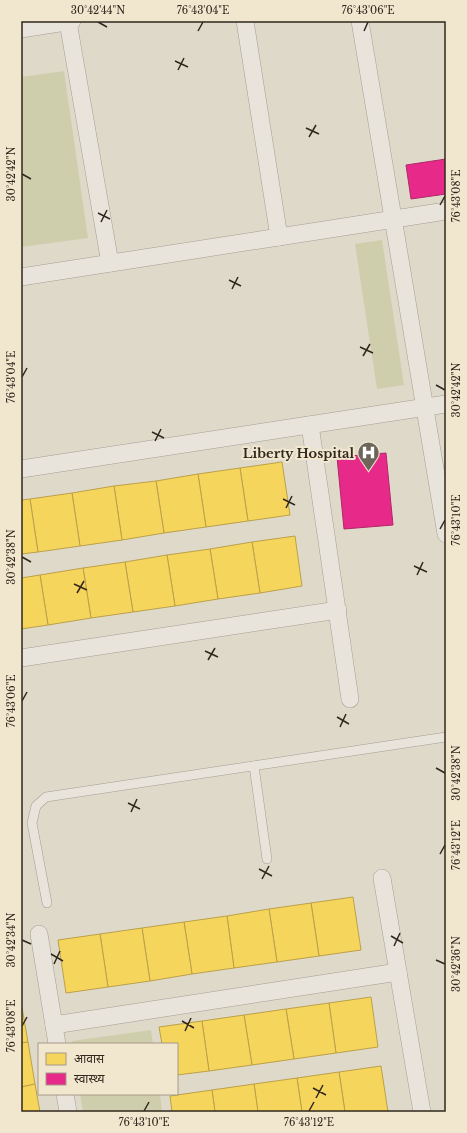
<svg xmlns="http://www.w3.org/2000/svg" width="467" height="1133" font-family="'Libre Baskerville','Noto Sans Devanagari',serif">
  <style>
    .green { fill: #cecead }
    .homes { fill: #f6d55c; stroke: #bba149 }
    .health { fill: #e7298a; stroke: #b02869 }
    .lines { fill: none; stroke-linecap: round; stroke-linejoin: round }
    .lane-casing { stroke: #a49e93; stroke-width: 10 }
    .street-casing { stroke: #a49e93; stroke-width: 18 }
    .lane { stroke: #e8e4db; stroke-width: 9 }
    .street { stroke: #e8e4db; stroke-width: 17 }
    .ticks { fill: none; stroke: #31271d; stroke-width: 1.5 }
    .labels { text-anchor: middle; stroke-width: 4; stroke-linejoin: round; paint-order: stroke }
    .poi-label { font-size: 13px; font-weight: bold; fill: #31271d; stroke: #f1e7cf; text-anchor: end }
    .neatline { fill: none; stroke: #31271d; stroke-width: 1.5 }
    .ticks-label { font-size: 10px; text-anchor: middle; fill: #31271d }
  </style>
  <rect width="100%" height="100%" fill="#dfd9ca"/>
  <!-- green -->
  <g class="green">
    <path d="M64,71L88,238L21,247V77Z"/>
    <path d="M382,240L404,385L377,389L355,244Z"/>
    <path d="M151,1030L153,1044H73L72,1041Z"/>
    <path d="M80,1094H160L162,1112H83Z"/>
  </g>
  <!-- homes -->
  <g class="homes">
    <path d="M282,462L290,515L248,521L240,468Z"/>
    <path d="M240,468L248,521L206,527L198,474Z"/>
    <path d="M198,474L206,527L164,533L156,481Z"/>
    <path d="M156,481L164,533L122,540L114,486Z"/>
    <path d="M114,486L122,540L80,546L72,493Z"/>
    <path d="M72,493L80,546L38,552L30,499Z"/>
    <path d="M30,499L38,552L21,554V500Z"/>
    <path d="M295,536L302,586L260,593L252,542Z"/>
    <path d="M252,542L260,593L218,599L210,549Z"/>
    <path d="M210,549L218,599L175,606L167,555Z"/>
    <path d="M167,555L175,606L133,612L125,562Z"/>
    <path d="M125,562L133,612L91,618L83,568Z"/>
    <path d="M83,568L91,618L48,625L40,575Z"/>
    <path d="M40,575L48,625L21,629V578Z"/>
    <path d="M353,897L361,950L319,956L311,903Z"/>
    <path d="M311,903L319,956L277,962L269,909Z"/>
    <path d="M269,909L277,962L234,968L227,916Z"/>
    <path d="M227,916L234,968L192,974L184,922Z"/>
    <path d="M184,922L192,974L150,981L142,928Z"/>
    <path d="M142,928L150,981L108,987L100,934Z"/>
    <path d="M100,934L108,987L66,993L58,940Z"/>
    <path d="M371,997L378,1047L336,1053L329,1003Z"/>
    <path d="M21,1002L28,1042L21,1043Z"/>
    <path d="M329,1003L336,1053L294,1059L286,1009Z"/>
    <path d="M286,1009L294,1059L252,1065L244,1015Z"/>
    <path d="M244,1015L252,1065L209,1071L202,1021Z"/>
    <path d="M202,1021L209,1071L177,1075V1044H162L159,1027Z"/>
    <path d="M28,1042L35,1084L21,1087V1043Z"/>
    <path d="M381,1066L388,1112H345L339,1072Z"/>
    <path d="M339,1072L345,1112H302L297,1078Z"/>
    <path d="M297,1078L302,1112H258L254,1084Z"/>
    <path d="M35,1084L40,1112H21V1087Z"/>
    <path d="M254,1084L258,1112H215L212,1090Z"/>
    <path d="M212,1090L215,1112H172L170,1096Z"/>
  </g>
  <!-- health -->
  <g class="health">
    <path d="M446,159V194L411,199L406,165Z"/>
    <path d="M386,453L393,525L344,529L337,457Z"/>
  </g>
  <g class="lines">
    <defs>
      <g id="lane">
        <path d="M254,766L267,859"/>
        <path d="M47,903L32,823L36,806L46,797L446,737"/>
      </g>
      <g id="street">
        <path d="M245,21L279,237"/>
        <path d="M360,21L446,534"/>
        <path d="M68,22L110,263"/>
        <path d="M21,29L72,21"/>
        <path d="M21,277L446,211"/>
        <path d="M310,425L350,699"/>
        <path d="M21,469L446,404"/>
        <path d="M21,658L338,610"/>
        <path d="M382,878L422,1112"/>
        <path d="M39,934L57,1044"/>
        <path d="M54,1025L398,972"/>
        <path d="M65,1094L68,1112"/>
      </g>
    </defs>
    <!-- lane casing -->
    <use href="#lane" class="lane-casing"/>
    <!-- street casing -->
    <use href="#street" class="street-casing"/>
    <!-- lane -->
    <use href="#lane" class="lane"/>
    <!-- street -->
    <use href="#street" class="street"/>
  </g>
  <!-- ticks -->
  <path class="ticks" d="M98,22L107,27M198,31L203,22M364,31L368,22M175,61L188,67M178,70L184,58M306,128L319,134M309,137L316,125M22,174L31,179M440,205L445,196M98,213L110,219M101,222L107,210M229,280L241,286M232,289L238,277M360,347L373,353M363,356L370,344M22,377L27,368M436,385L445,390M152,432L164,438M155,441L161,429M283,499L295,505M286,508L292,496M440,529L445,520M22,557L31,562M414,566L427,572M417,575L423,562M74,584L87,590M77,593L84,581M205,651L218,657M208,660L215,648M22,701L27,692M337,717L349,724M340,727L346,714M436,768L445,773M128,803L140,809M131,812L137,799M440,854L445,845M259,869L272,876M262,879L269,866M391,936L403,943M22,940L31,944M394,946L400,933M51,954L63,961M436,960L445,964M54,964L60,951M182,1021L194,1028M22,1026L27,1017M185,1031L191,1018M313,1088L326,1095M316,1098L323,1085M144,1111L149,1102M309,1111L314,1102"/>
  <!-- icons -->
  <defs>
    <symbol id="hospital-pin" viewBox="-11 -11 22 30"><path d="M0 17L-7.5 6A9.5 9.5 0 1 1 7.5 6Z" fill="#6e655a" stroke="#f1e7cf"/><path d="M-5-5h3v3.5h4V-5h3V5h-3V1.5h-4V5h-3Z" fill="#fff"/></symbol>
  </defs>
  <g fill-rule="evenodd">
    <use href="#hospital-pin" x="356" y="440" width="25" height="34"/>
  </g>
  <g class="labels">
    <!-- poi labels -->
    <g class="poi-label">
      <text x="354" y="458">Liberty Hospital</text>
    </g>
  </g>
  <!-- border -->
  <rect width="467" height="1133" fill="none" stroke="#f1e7cf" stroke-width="44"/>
  <!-- legend -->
  <rect x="38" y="1043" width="140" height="52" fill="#f1e7cf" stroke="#a49a88"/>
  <rect x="46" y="1053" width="20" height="12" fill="#f6d55c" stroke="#a49a88"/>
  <text x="74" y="1063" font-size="12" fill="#31271d">आवास</text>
  <rect x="46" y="1073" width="20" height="12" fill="#e7298a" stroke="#a49a88"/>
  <text x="74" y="1083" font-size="12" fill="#31271d">स्वास्थ्य</text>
  <rect x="22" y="22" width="423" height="1089" class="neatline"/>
  <g class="ticks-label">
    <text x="98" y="14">30°42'44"N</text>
    <text x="203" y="14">76°43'04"E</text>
    <text x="368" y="14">76°43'06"E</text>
    <text transform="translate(11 174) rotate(-90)" y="4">30°42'42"N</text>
    <text transform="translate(456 196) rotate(-90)" y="4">76°43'08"E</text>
    <text transform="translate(11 377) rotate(-90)" y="4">76°43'04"E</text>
    <text transform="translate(456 390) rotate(-90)" y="4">30°42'42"N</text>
    <text transform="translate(456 520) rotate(-90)" y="4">76°43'10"E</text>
    <text transform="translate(11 557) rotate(-90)" y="4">30°42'38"N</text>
    <text transform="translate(11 701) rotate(-90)" y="4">76°43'06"E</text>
    <text transform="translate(456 773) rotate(-90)" y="4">30°42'38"N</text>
    <text transform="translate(456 845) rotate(-90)" y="4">76°43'12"E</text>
    <text transform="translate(11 940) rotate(-90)" y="4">30°42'34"N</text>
    <text transform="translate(456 964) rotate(-90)" y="4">30°42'36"N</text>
    <text transform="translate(11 1026) rotate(-90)" y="4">76°43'08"E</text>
    <text x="144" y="1126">76°43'10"E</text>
    <text x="309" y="1126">76°43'12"E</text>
  </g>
</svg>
